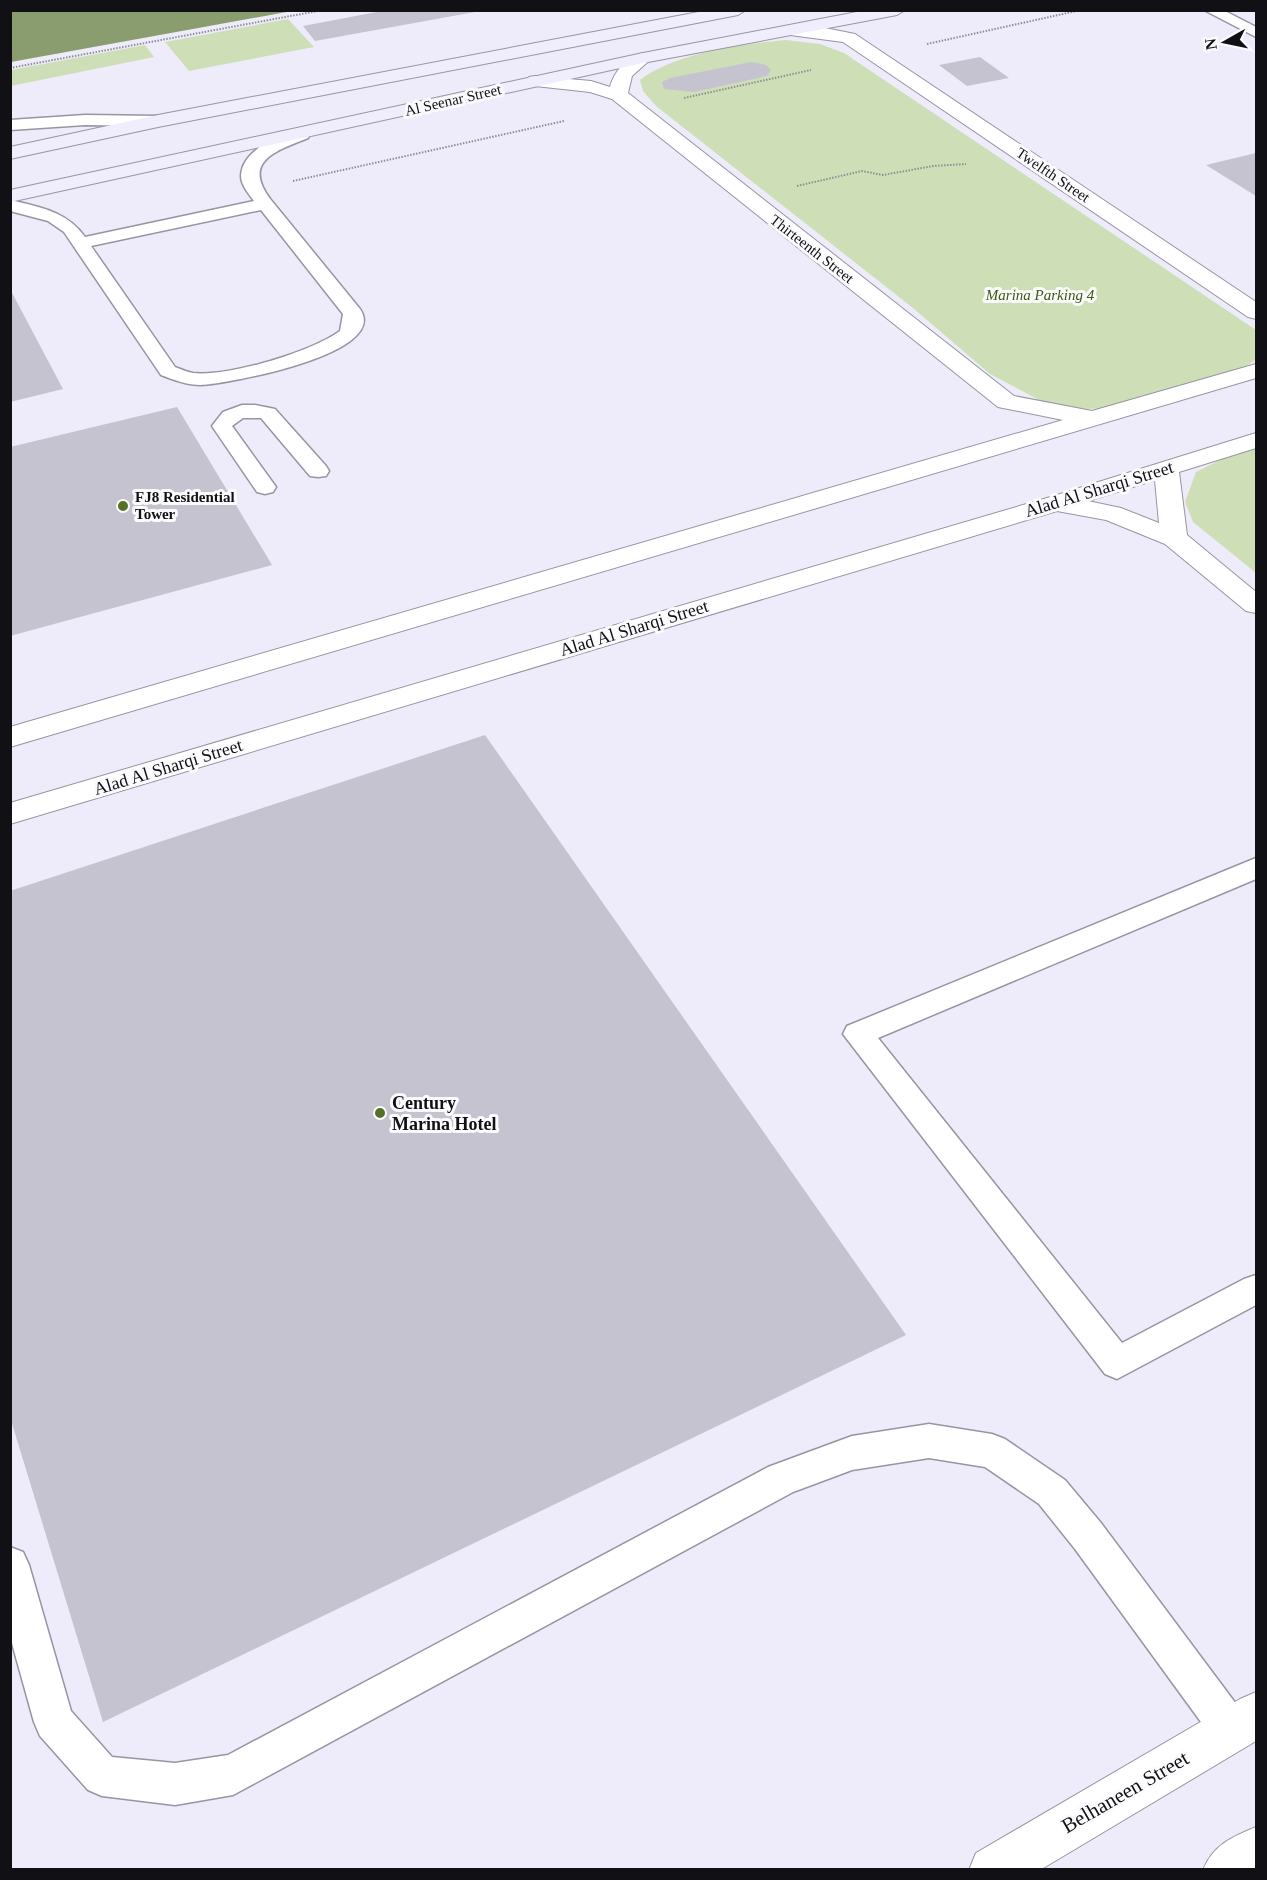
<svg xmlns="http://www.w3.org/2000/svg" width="1267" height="1880" font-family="'Times New Roman',serif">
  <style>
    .green { fill: #cedfb7 }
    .water { fill: #899d6e }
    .building { fill: #c5c3d0 }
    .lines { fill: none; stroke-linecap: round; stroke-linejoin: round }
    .lane-casing { stroke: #9795a1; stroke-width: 3 }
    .street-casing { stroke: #9795a1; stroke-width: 2 }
    .secondary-casing { stroke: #9795a1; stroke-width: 2 }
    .path { stroke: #8e8d96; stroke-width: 2; stroke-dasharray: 1.5 1.5; stroke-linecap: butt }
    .lane { fill: #fff; fill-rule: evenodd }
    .street { fill: #fff; fill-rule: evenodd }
    .secondary { fill: #f0edfd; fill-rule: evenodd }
    .poi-dot { fill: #567125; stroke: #fbfbfe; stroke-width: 2 }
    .labels { text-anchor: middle; stroke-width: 6; stroke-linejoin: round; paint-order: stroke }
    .far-street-label { font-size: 15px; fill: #111115; stroke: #fbfbfe }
    .far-park-label { font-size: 15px; font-style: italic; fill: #41580f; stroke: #fbfbfe }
    .far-poi-label { font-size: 15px; font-weight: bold; fill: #111115; stroke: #fbfbfe; text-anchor: start }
    .street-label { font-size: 18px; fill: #111115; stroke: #fbfbfe }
    .poi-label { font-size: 18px; font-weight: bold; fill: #111115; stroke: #fbfbfe; text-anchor: start }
    .near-street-label { font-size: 21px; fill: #111115; stroke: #fbfbfe }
  </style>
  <rect width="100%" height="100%" fill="#eeecfa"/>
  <!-- green -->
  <g class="green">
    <path d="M288,19L314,47L189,71L165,42Z"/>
    <path d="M786,40L820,44L844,53L1256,330V359L1241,370L1112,408L1086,409L1041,401L990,374L913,308L656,106L643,91L640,80C675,53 742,44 786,40Z"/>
    <path d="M145,45L154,57L11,86V70Z"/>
    <path d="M1256,446V573L1193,522L1185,502L1196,472L1234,453Z"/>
  </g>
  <!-- water -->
  <path class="water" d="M11,10H292V11L11,62Z"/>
  <!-- building -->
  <g class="building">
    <path d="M387,10H475V12L315,41L303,26Z"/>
    <path d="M980,57L1009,78L967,86L939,65Z"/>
    <path d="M751,62L766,65L771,70L767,76L694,92L664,89L662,82L670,78Z"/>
    <path d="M1256,153V196L1206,165Z"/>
    <path d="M10,289L63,389L10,402Z"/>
    <path d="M177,407L272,565L10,636V447Z"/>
    <path d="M485,735L906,1335L103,1722L10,1417V891Z"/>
  </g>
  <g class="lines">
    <defs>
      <g id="lane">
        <path d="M1204,10H1223L1256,27V37Z"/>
        <path d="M85,115L158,116L166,121L158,126L85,125L10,130V120Z"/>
        <path d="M302,129L310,134L308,138C276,151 241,161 271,200L360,309C391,354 226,384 201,385C187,385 174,380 161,375L64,232L48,221L10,211V200C39,207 67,211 85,237L254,201C249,194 241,185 241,176C242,149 281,134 302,129ZM261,210L343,314L340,331C311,352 228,377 193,373C187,372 181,369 175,367L91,246Z"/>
        <path d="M242,405H255L275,409L326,466L329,471L326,476L318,477L310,476L261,418H243L232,426L276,487L273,492L265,494L257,492L212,426L223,412Z"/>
        <path d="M1256,858V879L878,1038L1122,1343L1244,1279L1256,1275V1305L1117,1379L1105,1374L843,1034L847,1026Z"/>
        <path d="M929,1424L992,1434L1005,1439L1065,1480L1101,1523L1245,1716L1251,1730L1245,1744L1231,1750L1217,1744L1075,1549L1039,1504L985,1467L929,1458L852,1470L793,1492L233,1795L175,1805L102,1796L88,1790L40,1736L34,1722L10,1636V1547L23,1552L29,1565L71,1711L112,1757L175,1763L228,1755L768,1467L852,1436Z"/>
      </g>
      <g id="street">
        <path d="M796,26L820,27L855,34L1256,302V319L1248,317L843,42L790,35L787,31L790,27Z"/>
        <path d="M643,53L649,54L652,58L632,76L628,93L1014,396L1092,411L1256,364V378L10,747V727L1063,420L998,407L612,99L590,92L535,86L529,85L526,81L529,77L535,76L591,81L610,87C614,71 628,56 643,53Z"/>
        <path d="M1256,433V448L1179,472L1187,535L1256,592V613L1246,611L1165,544L1106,520L1057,511L10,824V803L1047,498ZM1155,480L1159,523L1121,508L1088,501Z"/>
        <path d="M1256,1692V1741L1040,1870H969L976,1853L1240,1699Z"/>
        <path d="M1256,1827V1870H1203C1213,1845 1232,1837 1256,1827Z"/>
      </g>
      <g id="secondary">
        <path d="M709,10H746L738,15L158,127L10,159V147L158,115Z"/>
        <path d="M867,10H905L897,15L643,63L10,202V190L643,53Z"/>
      </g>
    </defs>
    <!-- lane casing -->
    <use href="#lane" class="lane-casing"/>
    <!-- street casing -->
    <use href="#street" class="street-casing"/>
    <!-- secondary casing -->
    <use href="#secondary" class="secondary-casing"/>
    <!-- path -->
    <g class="path">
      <path d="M927,44L1081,10"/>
      <path d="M10,68L323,10"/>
      <path d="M684,98L811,70"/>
      <path d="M293,181L564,121"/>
      <path d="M797,186L862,171L883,175L933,166L966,164"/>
    </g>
    <!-- lane -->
    <use href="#lane" class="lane"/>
    <!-- street -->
    <use href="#street" class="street"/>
    <!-- secondary -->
    <use href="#secondary" class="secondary"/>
  </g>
  <!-- markers -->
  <g class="poi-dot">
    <circle cx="123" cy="506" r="6"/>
    <circle cx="380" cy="1113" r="6"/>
  </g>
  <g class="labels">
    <!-- far-street labels -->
    <g class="far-street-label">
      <text transform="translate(453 100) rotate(-13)" y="5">Al Seenar Street</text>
      <text transform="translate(1053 175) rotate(34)" y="5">Twelfth Street</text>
      <text transform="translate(812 249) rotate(38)" y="5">Thirteenth Street</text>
    </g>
    <!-- far-park labels -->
    <g class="far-park-label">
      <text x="1040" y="300">Marina Parking 4</text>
    </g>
    <!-- far-poi labels -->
    <g class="far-poi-label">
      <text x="135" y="502">FJ8 Residential<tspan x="135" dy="17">Tower</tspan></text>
    </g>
    <!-- street labels -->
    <g class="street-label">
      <text transform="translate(1099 489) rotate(-17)" y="6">Alad Al Sharqi Street</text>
      <text transform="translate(634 628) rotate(-17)" y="6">Alad Al Sharqi Street</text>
      <text transform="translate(168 767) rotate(-17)" y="6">Alad Al Sharqi Street</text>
    </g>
    <!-- poi labels -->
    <g class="poi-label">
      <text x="392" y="1109">Century<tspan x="392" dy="21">Marina Hotel</tspan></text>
    </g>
    <!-- near-street labels -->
    <g class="near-street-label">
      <text transform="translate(1125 1792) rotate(-30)" y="7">Belhaneen Street</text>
    </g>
  </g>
  <!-- border -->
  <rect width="1267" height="1880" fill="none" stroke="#111115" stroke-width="24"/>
  <!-- north arrow -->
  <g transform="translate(1225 42) rotate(261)" stroke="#fbfbfe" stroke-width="4.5" paint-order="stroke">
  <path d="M0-4.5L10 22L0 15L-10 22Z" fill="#111115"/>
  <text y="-9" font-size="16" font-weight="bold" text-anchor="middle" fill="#111115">N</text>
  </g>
</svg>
